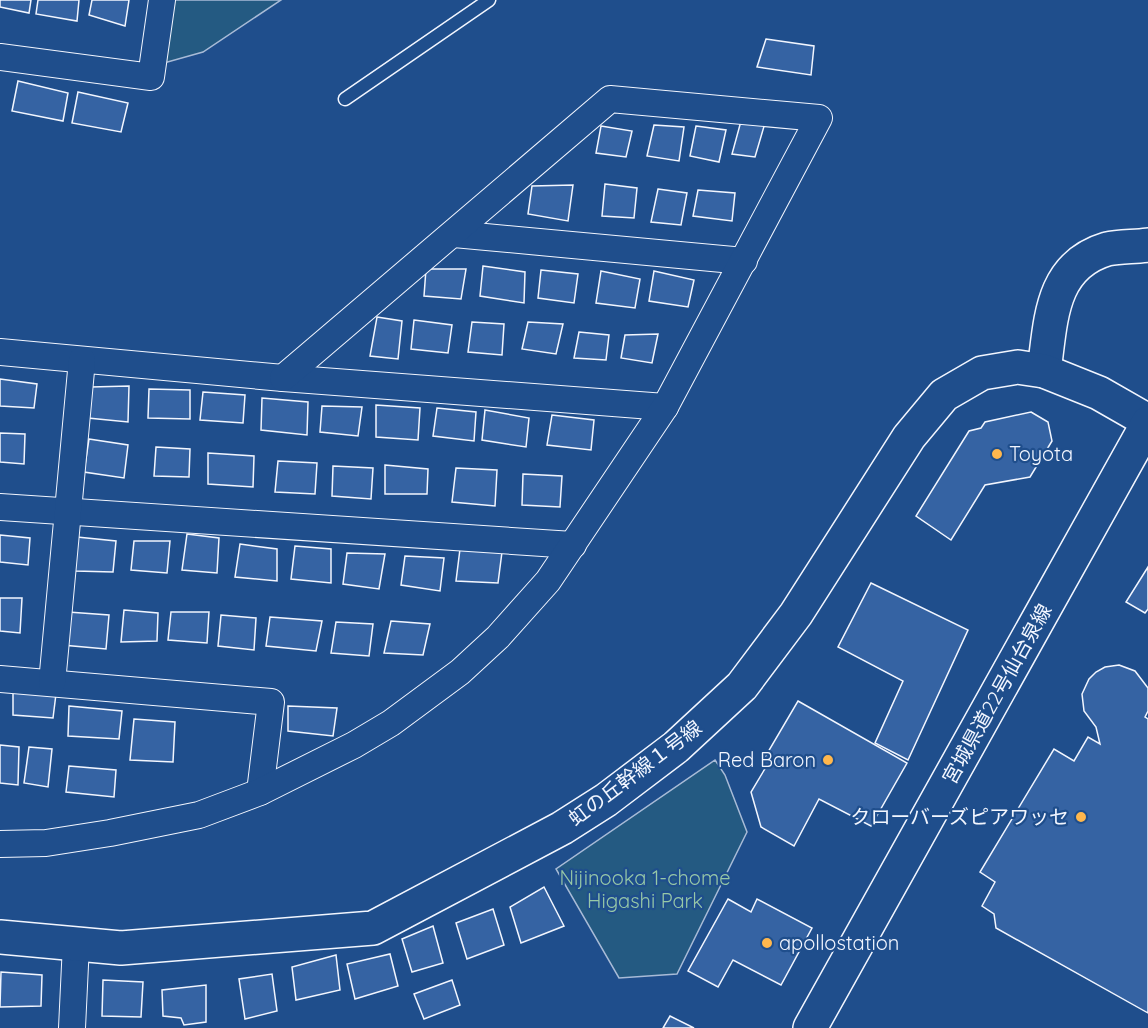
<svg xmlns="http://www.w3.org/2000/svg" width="1148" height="1028" font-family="Quicksand,'Noto Sans JP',sans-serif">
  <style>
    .green { fill: #245a82; stroke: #a8bbd7; stroke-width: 1.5 }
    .building { fill: #3563a3; stroke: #f2f6ff; stroke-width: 1.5 }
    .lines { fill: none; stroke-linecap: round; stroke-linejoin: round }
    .lane-casing { stroke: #f2f6ff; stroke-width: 15 }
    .street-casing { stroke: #f2f6ff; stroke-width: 28 }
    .secondary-casing { stroke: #f2f6ff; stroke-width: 36 }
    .primary-casing { stroke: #f2f6ff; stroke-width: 36 }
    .lane { stroke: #1f4e8c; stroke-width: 12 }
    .street { stroke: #1f4e8c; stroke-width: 26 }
    .secondary { stroke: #1f4e8c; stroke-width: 33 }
    .primary { stroke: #1f4e8c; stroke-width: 33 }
    .poi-dot { fill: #ffb74d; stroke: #1f4e8c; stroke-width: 2 }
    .labels { text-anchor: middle; stroke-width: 4.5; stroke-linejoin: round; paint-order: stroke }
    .poi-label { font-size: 20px; fill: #f2f6ff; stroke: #1f4e8c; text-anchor: start }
    .street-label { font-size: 20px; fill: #f2f6ff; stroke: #1f4e8c }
    .park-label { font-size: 20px; fill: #97c8a6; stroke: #1f4e8c }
  </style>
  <rect width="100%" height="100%" fill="#1f4e8c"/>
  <!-- green -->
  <g class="green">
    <path d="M171,0H281L203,52L164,63Z"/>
    <path d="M715,760L725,775L747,832L677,974L619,978L556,869Z"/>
  </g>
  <!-- building -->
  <g class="building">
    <path d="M0,0H31L29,13L0,7Z"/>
    <path d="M38,0H79L77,21L36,14Z"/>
    <path d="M92,0H129L125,26L89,15Z"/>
    <path d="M766,39L814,46L811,75L757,67Z"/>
    <path d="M18,81L68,93L63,121L12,111Z"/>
    <path d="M78,92L128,103L121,132L72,123Z"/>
    <path d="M741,121L765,123L755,157L732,154Z"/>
    <path d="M654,125L684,127L679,161L647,156Z"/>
    <path d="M601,126L632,131L626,157L596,153Z"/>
    <path d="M696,126L726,130L719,162L690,156Z"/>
    <path d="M605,184L637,188L634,218L602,216Z"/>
    <path d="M573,185L568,221L528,214L532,186Z"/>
    <path d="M658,189L687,193L681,225L651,222Z"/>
    <path d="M698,190L735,193L732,221L693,216Z"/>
    <path d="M483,266L525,272L524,303L480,296Z"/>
    <path d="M426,269H466L461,299L424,296Z"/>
    <path d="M541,270L578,274L574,303L538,298Z"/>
    <path d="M601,271L640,279L635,308L596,303Z"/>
    <path d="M654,271L694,280L688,307L649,301Z"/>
    <path d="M377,317L402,321L398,359L370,356Z"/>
    <path d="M414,320L452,325L448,353L411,349Z"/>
    <path d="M472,322L504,324L502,355L468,352Z"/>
    <path d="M528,322L563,324L556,354L522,349Z"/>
    <path d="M579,332L609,335L606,360L574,358Z"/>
    <path d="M658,334L652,363L621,358L625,335Z"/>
    <path d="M0,379L37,384L34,408L0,406Z"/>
    <path d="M129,386L128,422L88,418L91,387Z"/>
    <path d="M149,389L190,390V419L148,418Z"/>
    <path d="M203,392L245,395L243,423L200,420Z"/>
    <path d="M262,398L308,402L307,435L261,430Z"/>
    <path d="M376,405L420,408L418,440L376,437Z"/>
    <path d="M322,406L362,407L358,436L320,432Z"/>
    <path d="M437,408L476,412L474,441L433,436Z"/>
    <path d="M485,410L529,418L526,447L482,440Z"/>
    <path d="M1031,412L1048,422L1052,441L1030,477L985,485L951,540L916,516L969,431L981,428L985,422Z"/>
    <path d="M552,415L594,420L591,450L547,445Z"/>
    <path d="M0,433L25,434L24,464L0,462Z"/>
    <path d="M89,439L128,445L124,478L84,472Z"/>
    <path d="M156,447L190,449L189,477L154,476Z"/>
    <path d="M208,453L254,456L253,487L208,484Z"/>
    <path d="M278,461L317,463L315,494L275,492Z"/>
    <path d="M385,465L428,469L427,494H385Z"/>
    <path d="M333,466L373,468L371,499L332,496Z"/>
    <path d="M456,468L497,470L495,506L452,502Z"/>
    <path d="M523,474L562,476L560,507L522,505Z"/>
    <path d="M187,534L219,538L217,573L182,570Z"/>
    <path d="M0,535L30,538L28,565L0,562Z"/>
    <path d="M77,537L116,541L113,572L75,571Z"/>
    <path d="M134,541H170L167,573L131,570Z"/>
    <path d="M240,544L277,549V581L235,577Z"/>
    <path d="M295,546L331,549V583L291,579Z"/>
    <path d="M460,549L502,552L498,583L456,581Z"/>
    <path d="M347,553L385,554L379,589L343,584Z"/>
    <path d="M405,556L444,558L440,591L401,585Z"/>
    <path d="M1148,567V609L1145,613L1126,602Z"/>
    <path d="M871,583L968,630L908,760L875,743L903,681L838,647Z"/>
    <path d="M0,598H22L20,633L0,631Z"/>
    <path d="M124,610L158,613L157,641L121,642Z"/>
    <path d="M68,612L109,615L106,649L62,645Z"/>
    <path d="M171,612H209L207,643L168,640Z"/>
    <path d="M221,615L256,618L254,650L218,646Z"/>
    <path d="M270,617L322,621L316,651L266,646Z"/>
    <path d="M391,621L430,624L423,655L384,653Z"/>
    <path d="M336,622L373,624L369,656L331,653Z"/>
    <path d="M1119,665L1135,671L1148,688V711L1145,717L1148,719V1013L996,928L994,914L982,906L995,882L980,872L1054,749L1074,761L1088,737L1100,744L1096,727L1084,711L1082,694L1089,679L1096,672L1105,667Z"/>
    <path d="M13,692L56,694L53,718L13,715Z"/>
    <path d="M798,701L907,763L871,826L819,799L794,846L761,827L751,792L766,767L761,764Z"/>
    <path d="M69,706L122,711L119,739L68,736Z"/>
    <path d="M288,706L337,708L333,736L288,731Z"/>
    <path d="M134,719L175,722L173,762L130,760Z"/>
    <path d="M0,745L19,747L18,785L0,783Z"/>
    <path d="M29,747L52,749L48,787L24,783Z"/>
    <path d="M69,766L116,770L114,797L66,792Z"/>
    <path d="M544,887L564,926L521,943L510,907Z"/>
    <path d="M728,899L751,912L757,899L812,928L781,985L733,960L718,987L688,971Z"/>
    <path d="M493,909L504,945L467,959L456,923Z"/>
    <path d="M433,926L443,963L412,972L402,939Z"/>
    <path d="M390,954L398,986L355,999L347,964Z"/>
    <path d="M336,955L340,990L296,1000L292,967Z"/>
    <path d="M1,972L42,975L41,1006L0,1007Z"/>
    <path d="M272,974L277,1011L245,1019L239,979Z"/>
    <path d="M103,980L143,982L141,1017L102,1016Z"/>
    <path d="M452,980L460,1005L424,1019L414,994Z"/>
    <path d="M206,985V1022L184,1025L181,1018L163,1016L162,990Z"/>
    <path d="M670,1016L694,1028H663Z"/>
  </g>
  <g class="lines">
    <defs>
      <path id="lane" d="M345,99L489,0"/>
      <g id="street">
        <path d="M0,57L151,77L162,0"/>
        <path d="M454,234L744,261"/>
        <path d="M0,352L283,378L665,407"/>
        <path d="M0,507L573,545"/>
        <path d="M0,679L271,702L260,792"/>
        <path d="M52,683L82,360"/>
        <path d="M0,844L46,843L110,833L199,815L260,792L354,745L391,723L460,672L498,637L548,581L665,407L819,118L610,99L283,378"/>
        <path d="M72,1028L76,944"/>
      </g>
      <g id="secondary">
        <path d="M1044,371C1051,321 1050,266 1107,249C1120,246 1135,247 1148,245"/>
        <path d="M0,937L121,948L373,928L562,828L606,800L676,747L742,686L796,614L909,437L944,395L982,373L1018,367L1044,371L1099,393L1148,421"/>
      </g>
      <path id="primary" d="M810,1028L1148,423"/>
    </defs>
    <!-- lane casing -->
    <use href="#lane" class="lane-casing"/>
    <!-- street casing -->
    <use href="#street" class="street-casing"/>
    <!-- secondary casing -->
    <use href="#secondary" class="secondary-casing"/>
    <!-- primary casing -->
    <use href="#primary" class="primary-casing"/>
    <!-- lane -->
    <use href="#lane" class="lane"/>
    <!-- street -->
    <use href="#street" class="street"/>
    <!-- secondary -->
    <use href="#secondary" class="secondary"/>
    <!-- primary -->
    <use href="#primary" class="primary"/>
  </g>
  <!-- markers -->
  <g class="poi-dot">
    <circle cx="997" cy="454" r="6"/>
    <circle cx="828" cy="760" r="6"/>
    <circle cx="1081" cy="817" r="6"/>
    <circle cx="767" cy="943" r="6"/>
  </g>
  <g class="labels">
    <!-- poi labels -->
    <g class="poi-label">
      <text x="1009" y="461">Toyota</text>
      <text x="816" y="767" text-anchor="end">Red Baron</text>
      <text x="1069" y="824" text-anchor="end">クローバーズピアワッセ</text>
      <text x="779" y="950">apollostation</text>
    </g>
    <!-- street labels -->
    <g class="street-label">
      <text transform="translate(997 694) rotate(-61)" y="7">宮城県道22号仙台泉線</text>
      <text transform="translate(635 773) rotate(-37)" y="7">虹の丘幹線１号線</text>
    </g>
    <!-- park labels -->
    <g class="park-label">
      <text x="645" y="885">Nijinooka 1-chome<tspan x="645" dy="23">Higashi Park</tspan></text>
    </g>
  </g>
</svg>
